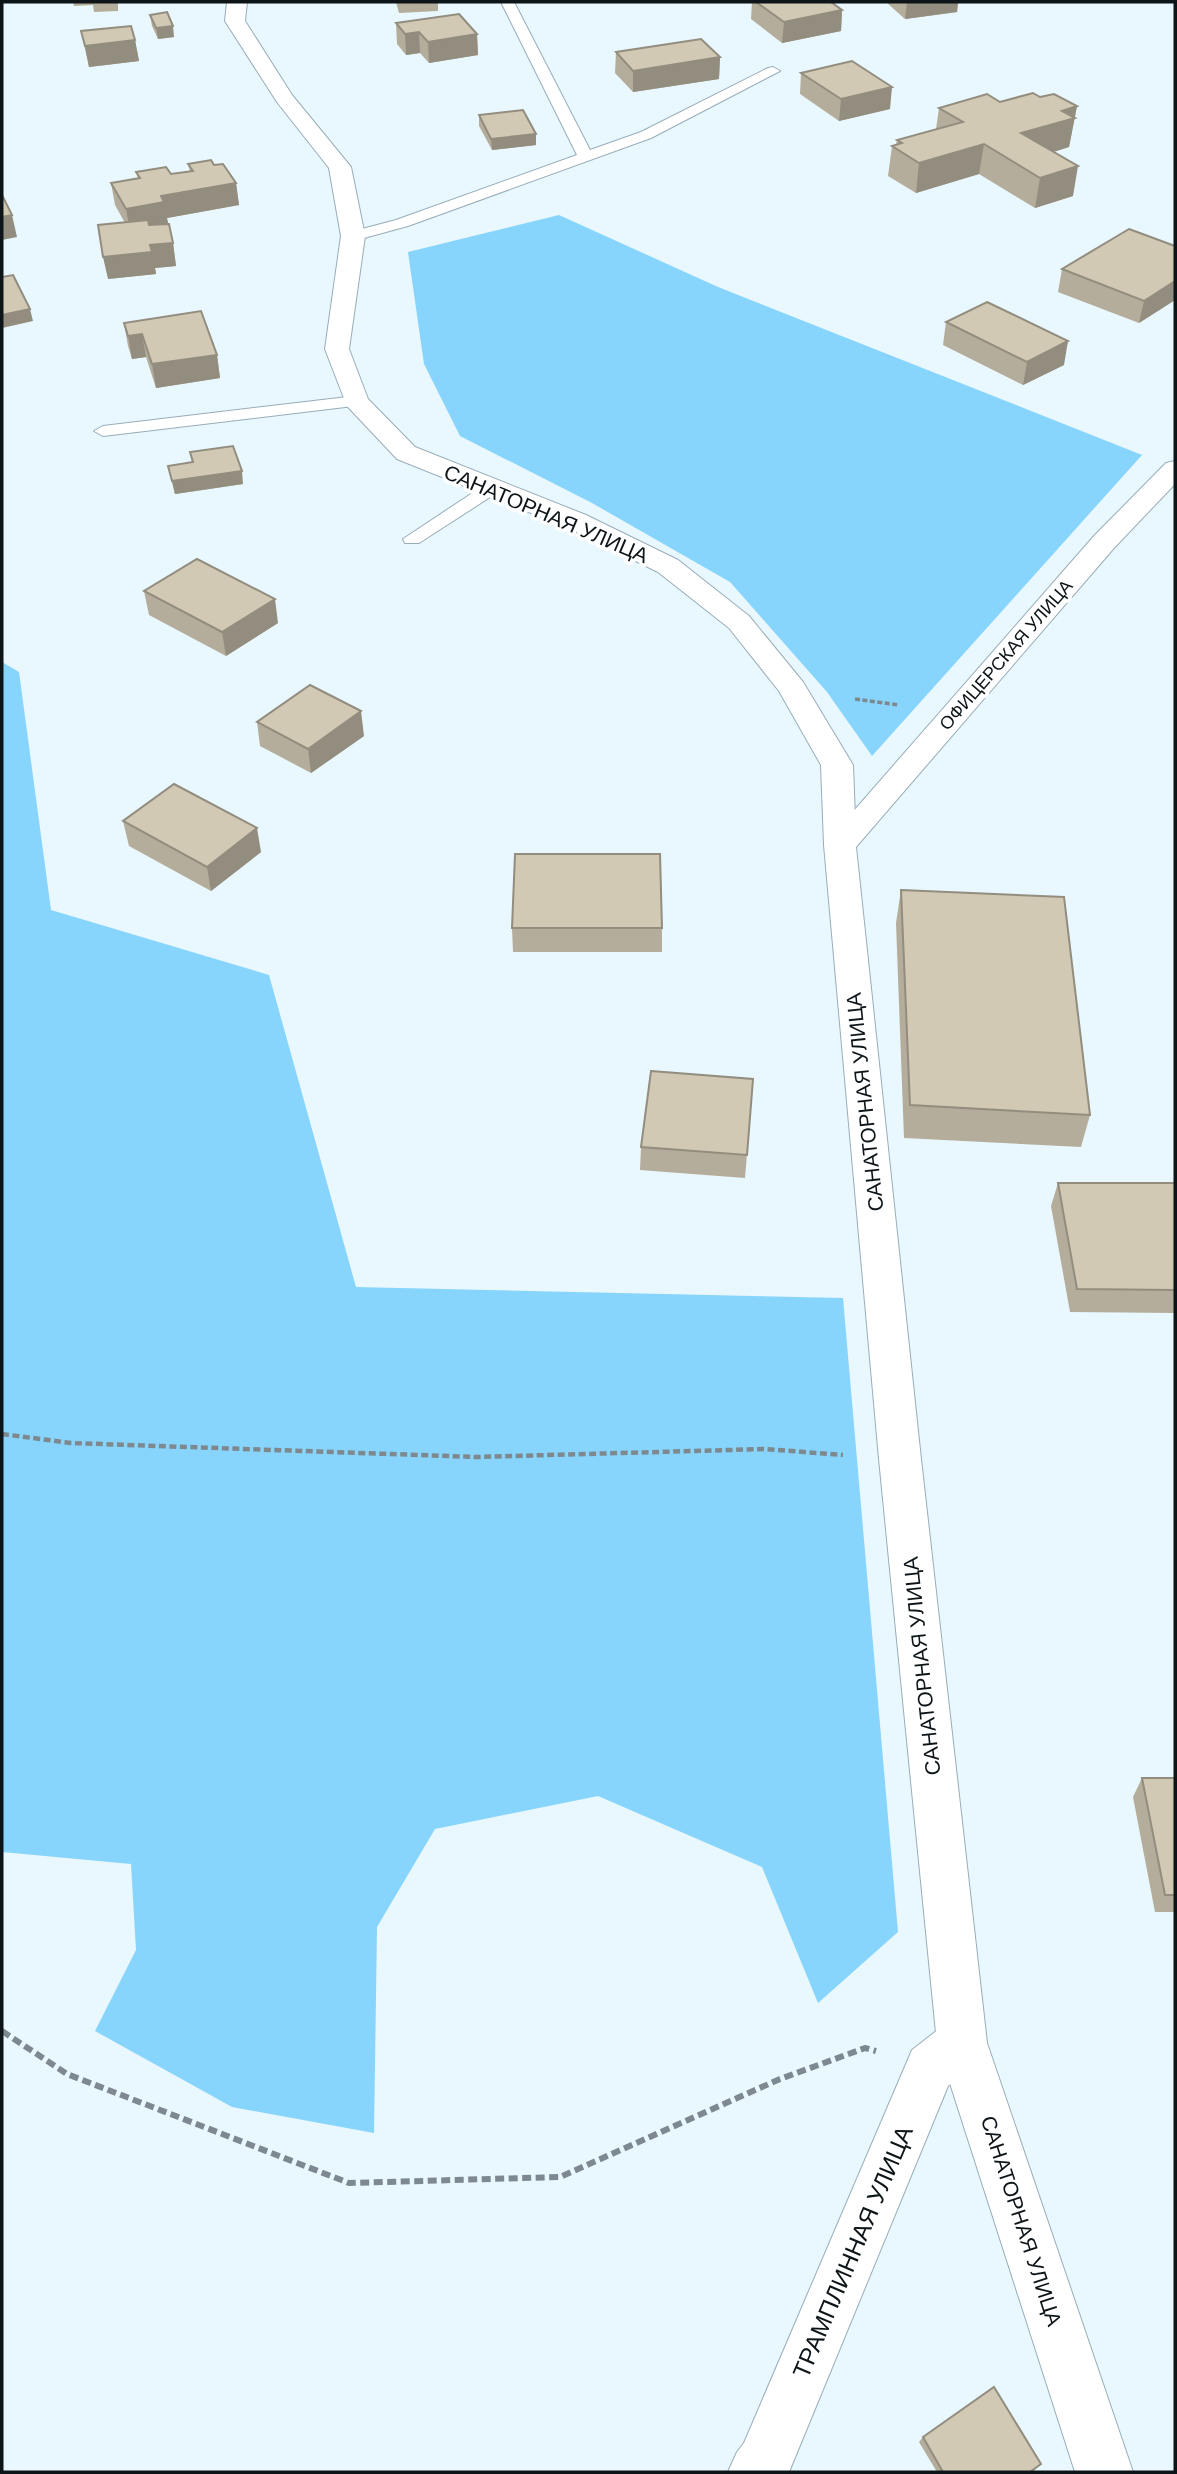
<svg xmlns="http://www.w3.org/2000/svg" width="1177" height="2474" font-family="Helvetica,sans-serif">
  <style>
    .green { fill: #87d5fc }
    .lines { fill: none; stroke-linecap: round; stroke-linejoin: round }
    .service-casing { stroke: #97adb9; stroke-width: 2 }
    .minor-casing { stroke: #97adb9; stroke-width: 2 }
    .tertiary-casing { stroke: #97adb9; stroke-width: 2 }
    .path-far2 { stroke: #7e898f; stroke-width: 3.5; stroke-dasharray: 5 2.5; stroke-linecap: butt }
    .path-far1 { stroke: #7e898f; stroke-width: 4.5; stroke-dasharray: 7 3.5; stroke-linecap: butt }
    .path { stroke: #7e898f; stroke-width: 6; stroke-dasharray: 9 4.5; stroke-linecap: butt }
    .service { fill: #fff; fill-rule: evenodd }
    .minor { fill: #fff; fill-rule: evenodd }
    .tertiary { fill: #fff; fill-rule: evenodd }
    .wall { fill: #b4ad9b }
    .shaded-wall { fill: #928d7e }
    .building { fill: #d1c9b4; stroke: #928d7e; stroke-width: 2 }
    .labels { text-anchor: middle; stroke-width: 7; stroke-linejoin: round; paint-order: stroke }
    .far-street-label { font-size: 18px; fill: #0d1519; stroke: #fff }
    .street-label { font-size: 21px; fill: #0d1519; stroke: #fff }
    .near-street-label { font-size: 24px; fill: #0d1519; stroke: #fff }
  </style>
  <rect width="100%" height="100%" fill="#e9f7ff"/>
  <!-- green -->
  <g class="green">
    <path d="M559,215L718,287L1142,455L872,756L827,692L730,582L592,503L460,436L424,364L408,252Z"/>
    <path d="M2,662L19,672L51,910L269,975L356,1287L843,1298L898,1932L818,2003L762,1867L598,1796L435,1829L377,1927L374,2133L232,2107L95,2031L136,1950L131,1864L2,1852Z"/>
  </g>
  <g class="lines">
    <defs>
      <g id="service">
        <path d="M501,2H514L590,150L641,132L768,68L773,67L780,71L651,138L408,226L353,241L347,239L345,236L347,233L396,220L577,155Z"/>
        <path d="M356,396L362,397L365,401L362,405L103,436L94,431L103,426Z"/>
        <path d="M492,482L501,488L498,492L419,543H405L403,539L486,484Z"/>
      </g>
      <g id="minor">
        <path d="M227,2H247L245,21L292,95L351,167L365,236L349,349L368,399L415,447L586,515L678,560L749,616L803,682L853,765L856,845L851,853L840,856L829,853L824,845L821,765L779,691L729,628L658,572L566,527L397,459L347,406L325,349L341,236L329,168L277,102L225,21Z"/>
        <path d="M962,2018L980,2025L987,2043L980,2061L948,2086L789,2472H728L737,2452L744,2443L912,2050L944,2025Z"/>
      </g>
      <path id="tertiary" d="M1175,461V484L1114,548L856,847L921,1459L987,2043L1133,2472H1075L937,2043L879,1459L824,845L1094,536L1166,463Z"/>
    </defs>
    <!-- service casing -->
    <use href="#service" class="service-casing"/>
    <!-- minor casing -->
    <use href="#minor" class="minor-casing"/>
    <!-- tertiary casing -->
    <use href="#tertiary" class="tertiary-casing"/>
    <!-- path-far2 -->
    <path class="path-far2" d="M855,699L899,705"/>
    <!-- path-far1 -->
    <path class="path-far1" d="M2,1434L71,1443L477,1457L765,1449L843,1455"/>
    <!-- path -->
    <path class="path" d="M2,2031L67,2074L349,2183L560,2177L780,2079L865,2048L876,2051"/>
    <!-- service -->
    <use href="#service" class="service"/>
    <!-- minor -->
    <use href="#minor" class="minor"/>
    <!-- tertiary -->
    <use href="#tertiary" class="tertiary"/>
  </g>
  <!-- wall -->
  <g class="wall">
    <path d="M73,2H118V11L94,12L93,5L74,6Z"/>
    <path d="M396,2H438V11L399,13Z"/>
    <path d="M752,2H831L842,10L841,31L782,43L751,19Z"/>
    <path d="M886,2H958L957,12L905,19Z"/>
    <path d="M150,15L174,37L158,39L152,26Z"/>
    <path d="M396,23L477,34L478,55L429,63L420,53L406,55L397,44Z"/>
    <path d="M81,31L135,40L139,61L89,67Z"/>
    <path d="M616,52L720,57L719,79L633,92L615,73Z"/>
    <path d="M801,73L890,109L839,121L800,94Z"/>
    <path d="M1040,97L1077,106L1069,147L1054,152L1073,196L1035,208L979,174L916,193L888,176L892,146L896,145L897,140L936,129L939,108Z"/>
    <path d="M479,115L536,145L492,150L479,126Z"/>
    <path d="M188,164L236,183L239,205L167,218L173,243L176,266L155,268L156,274L108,279L125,223L115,205L111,183L138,179L136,172L171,174L190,171Z"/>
    <path d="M1175,246V300L1139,323L1058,292L1062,269Z"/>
    <path d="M946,322L1064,365L1023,385L943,345Z"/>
    <path d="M124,323L217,355L220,378L156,388L146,357L132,359L128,346Z"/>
    <path d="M190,452L243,484L175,494L168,466L192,462Z"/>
    <path d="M144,591L278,623L226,656L149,615Z"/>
    <path d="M257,722L364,736L311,773L260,746Z"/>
    <path d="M123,821L261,852L211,891L129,846Z"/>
    <path d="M901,890L1090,1115L1081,1147L904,1138L896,923Z"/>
    <path d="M512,928H662V952H513Z"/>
    <path d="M753,1079L745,1178L640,1170L641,1147Z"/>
    <path d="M1058,1183H1175V1313L1070,1312L1051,1206Z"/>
    <path d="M1142,1778H1175V1912H1155L1133,1797Z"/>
    <path d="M923,2437L1036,2469L1031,2472H937L919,2442Z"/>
  </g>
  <!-- shaded-wall -->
  <g class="shaded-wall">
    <path d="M907,2H958L957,12L905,19Z"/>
    <path d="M842,10L841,31L782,43L784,22Z"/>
    <path d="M173,26L174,37L158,39L156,28Z"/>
    <path d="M419,32L420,53L406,55L405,34Z"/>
    <path d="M477,34L478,55L429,63L428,42Z"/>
    <path d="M135,40L139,61L89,67L85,46Z"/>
    <path d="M720,57L719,79L633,92V71Z"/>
    <path d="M892,87L890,109L839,121L841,99Z"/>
    <path d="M1077,106L1069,147L1016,163L1021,133L1062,111Z"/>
    <path d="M536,134V145L492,150L491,139Z"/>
    <path d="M984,144L979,174L916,193L919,163Z"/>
    <path d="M1078,166L1073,196L1035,208L1040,178Z"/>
    <path d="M236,183L239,205L167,218L168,224L130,231L126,209L161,196Z"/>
    <path d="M12,215L17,237L2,240V217Z"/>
    <path d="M173,243L176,266L155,268L156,274L108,279L103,257L150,245Z"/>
    <path d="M1175,281V300L1139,323L1144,301Z"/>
    <path d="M30,309L33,321L2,328V315Z"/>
    <path d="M142,334L146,357L132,359L128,336Z"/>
    <path d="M1068,341L1064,365L1023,385L1027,362Z"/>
    <path d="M217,355L220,378L156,388L152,364Z"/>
    <path d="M242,471L243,484L175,494L172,481Z"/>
    <path d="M275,599L278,623L226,656L222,632Z"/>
    <path d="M361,711L364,736L311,773L308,749Z"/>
    <path d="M257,828L261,852L211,891L207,867Z"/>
  </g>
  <!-- building -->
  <g class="building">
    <path d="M756,2H831L842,10L784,22Z"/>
    <path d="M167,12L173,26L156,28L150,15Z"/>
    <path d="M459,14L477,34L428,42L419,32L405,34L396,23Z"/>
    <path d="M131,26L135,40L85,46L81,31Z"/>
    <path d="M701,39L720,57L633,71L616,52Z"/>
    <path d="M852,61L892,87L841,99L801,73Z"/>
    <path d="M1033,93L1040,97L1054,94L1077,106L1062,111L1075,118L1021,133L1078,166L1040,178L984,144L919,163L892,146L902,143L897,140L963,122L939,108L987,94L1000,102Z"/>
    <path d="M523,110L536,134L491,139L479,115Z"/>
    <path d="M211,160L214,165L223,164L236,183L161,196L164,202L126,209L111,183L140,178L136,172L166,167L171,174L193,171L188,164Z"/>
    <path d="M2,195L12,215L2,217Z"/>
    <path d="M148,220L149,225L169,224L173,243L150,245L152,252L103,257L98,225Z"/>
    <path d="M1129,229L1175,246V281L1144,301L1062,269Z"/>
    <path d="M13,275L30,309L2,315V277Z"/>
    <path d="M987,302L1068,341L1027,362L946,322Z"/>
    <path d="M201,311L217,355L152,364L142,334L128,336L124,323Z"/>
    <path d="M233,446L242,471L172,481L168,466L193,462L190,452Z"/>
    <path d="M197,559L275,599L222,632L144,591Z"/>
    <path d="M310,685L361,711L308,749L257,722Z"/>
    <path d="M174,784L257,828L207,867L123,821Z"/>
    <path d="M515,854H660L662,928H512Z"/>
    <path d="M901,890L1064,897L1090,1115L910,1105Z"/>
    <path d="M651,1071L753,1079L747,1155L641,1147Z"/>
    <path d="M1058,1183H1175V1290L1077,1289Z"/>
    <path d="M1142,1778H1175V1895H1165Z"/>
    <path d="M994,2387L1041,2464L1030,2472H943L923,2437Z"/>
  </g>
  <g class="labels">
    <!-- far-street labels -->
    <g class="far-street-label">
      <text transform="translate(1006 655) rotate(-49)" y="6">ОФИЦЕРСКАЯ УЛИЦА</text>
    </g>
    <!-- street labels -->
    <g class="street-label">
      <text transform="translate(546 514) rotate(23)" y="7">САНАТОРНАЯ УЛИЦА</text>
      <text transform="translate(865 1102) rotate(-96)" y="7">САНАТОРНАЯ УЛИЦА</text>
      <text transform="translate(922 1666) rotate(-96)" y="7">САНАТОРНАЯ УЛИЦА</text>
      <text transform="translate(1021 2221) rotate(72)" y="7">САНАТОРНАЯ УЛИЦА</text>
    </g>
    <!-- near-street labels -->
    <g class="near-street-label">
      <text transform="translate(853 2252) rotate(-67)" y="8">ТРАМПЛИННАЯ УЛИЦА</text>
    </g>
  </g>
  <!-- border -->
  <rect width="1177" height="2474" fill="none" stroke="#0d1519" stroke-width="7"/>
</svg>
